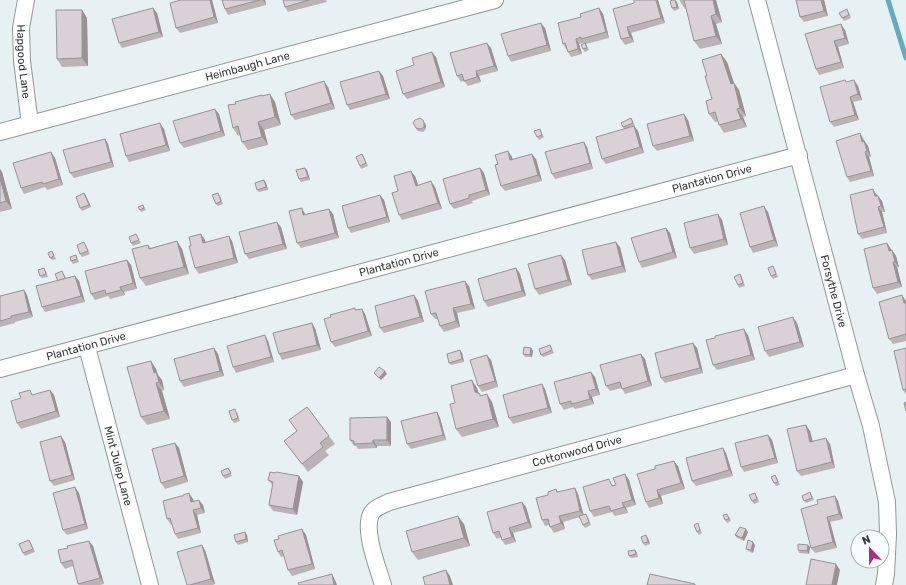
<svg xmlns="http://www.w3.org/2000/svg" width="906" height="585" font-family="Rubik,sans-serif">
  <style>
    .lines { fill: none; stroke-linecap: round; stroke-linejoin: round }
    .stream { stroke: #63acbd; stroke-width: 5 }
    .street-casing { stroke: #8f989a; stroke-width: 18 }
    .street { stroke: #fff; stroke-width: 16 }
    .wall { fill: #bbb4b7 }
    .shaded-wall { fill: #989295 }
    .building { fill: #d9d1d5; stroke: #989295 }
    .labels { text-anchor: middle; stroke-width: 3; stroke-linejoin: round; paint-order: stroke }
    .street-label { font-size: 11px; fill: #343839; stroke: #f7fdfe }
  </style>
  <rect width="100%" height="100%" fill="#e7f1f3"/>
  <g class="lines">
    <!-- stream -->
    <path class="stream" d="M888,0L906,58"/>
    <defs>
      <g id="street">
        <path id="s1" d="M26,0L21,28L22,61L30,124"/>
        <path id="s2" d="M757,0L856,375L871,426L887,502L888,534L886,574L884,585"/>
        <path id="s3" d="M0,132L495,0"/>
        <path id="s4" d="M87,347L150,585"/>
        <path id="s5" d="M0,369L799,155"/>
        <path id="s6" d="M383,585C378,568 363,531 371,514C374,508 383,505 389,502L856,375"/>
      </g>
    </defs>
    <!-- street casing -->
    <use href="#street" class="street-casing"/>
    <!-- street -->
    <use href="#street" class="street"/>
  </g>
  <!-- wall -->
  <g class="wall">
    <path d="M181,0H212L218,23L180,33L176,28Z"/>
    <path d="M222,0H265L266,5L228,15L225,9Z"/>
    <path d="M283,0H326L327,2L288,12L285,7Z"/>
    <path d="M658,0L665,23L631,33L634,42L625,45L621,39L613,9Z"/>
    <path d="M679,0H716L722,22L716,24L722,44L700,49L694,41L686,8L685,9Z"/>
    <path d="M796,0H824L828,16L804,22L800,17Z"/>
    <path d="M677,2L679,9L674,11L672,8Z"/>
    <path d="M599,8L603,14L609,38L586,44L589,50L585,52L583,49L584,44V43L579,44L582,54L571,57L563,44L581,17Z"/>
    <path d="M82,10L87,18L88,66L62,67L57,59Z"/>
    <path d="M849,12L851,18L844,21L842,18Z"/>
    <path d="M157,13L163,37L122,48L119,43Z"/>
    <path d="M545,28L551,51L511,62L508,56Z"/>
    <path d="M845,30L849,44L838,47L844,68L819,75L816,69L805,34Z"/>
    <path d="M491,48L498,71L479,76L481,82L468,86L464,81L461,82L457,76Z"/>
    <path d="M721,54L727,62L734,83L739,90L746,116L743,117L747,127L724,133L719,125L718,121L715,122L709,114L712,99L707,76Z"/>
    <path d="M436,57L445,87L407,99L403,94L414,65Z"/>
    <path d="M379,71L383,76L390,99L350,110L347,105Z"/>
    <path d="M847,82L858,86L862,100L853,102L859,120L834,127L830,122Z"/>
    <path d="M328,87L335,109L295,120L291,115Z"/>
    <path d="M262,95L263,96L275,102L281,125L264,130L268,145L248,150L242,142L240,135L238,136L233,128L236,104Z"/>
    <path d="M219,114L225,136L184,148L180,143Z"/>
    <path d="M631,118L635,126H634L638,131L644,153L606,164L602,159L624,129L623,127Z"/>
    <path d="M688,120L694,141L657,151L653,146Z"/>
    <path d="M425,122L426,126L425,130L423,132L417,131L416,128Z"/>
    <path d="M164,129L170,151L129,162L126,156Z"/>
    <path d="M541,132L544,137L539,140L537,137Z"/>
    <path d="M860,133L868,146L871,157H869L874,176L850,182L847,177Z"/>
    <path d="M105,139L108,144L114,167L74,178L70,173Z"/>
    <path d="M587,147L593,169L555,179L552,174Z"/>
    <path d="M508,151L512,157V160L536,159L542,181L505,191L501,186L498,164Z"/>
    <path d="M51,152L55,158L63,185L47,190L45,187L24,194L21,188Z"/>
    <path d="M362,154L364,157L368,166L361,169L360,166Z"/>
    <path d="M480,168L484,173L490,195L472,201L473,203L454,209L450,204Z"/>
    <path d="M0,169L2,172L12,209L0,212Z"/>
    <path d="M307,170L310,180L301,182L299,179Z"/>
    <path d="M415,176L418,185L435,187L442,209L402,220L399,215L398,191Z"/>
    <path d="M264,180L266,183L268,190L259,192L257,190Z"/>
    <path d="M84,193L86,196L91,207L82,211L80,208Z"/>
    <path d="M220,195L223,204L218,206L216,204Z"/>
    <path d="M380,195L384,200L390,222L351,233L348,228Z"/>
    <path d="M877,195L882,201L885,212H882L887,233L862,239L858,234Z"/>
    <path d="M143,205L146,210L141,212L140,210Z"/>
    <path d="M329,209L333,214L339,238L301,248L297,243L305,214L306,215Z"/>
    <path d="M768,212L778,246L753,253L750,247Z"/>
    <path d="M718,214L722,220L728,245L694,254L690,248Z"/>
    <path d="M281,227L287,249L249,259L245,254Z"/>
    <path d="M670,233L677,258L642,268L639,262Z"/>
    <path d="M136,234L141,243L133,246L131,243Z"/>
    <path d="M201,234L205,240V242L232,241L238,263L199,274L195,268L191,246Z"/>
    <path d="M177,241L182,249L189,274L146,286L140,278L148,245L151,248Z"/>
    <path d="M86,245L90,254L82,257L80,254Z"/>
    <path d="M620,247L626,272L592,280L588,275Z"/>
    <path d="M891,249V251L892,250L896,256L899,267H897L902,287L877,294L873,288Z"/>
    <path d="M52,251L56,259L52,260L50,258Z"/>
    <path d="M76,255L79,262L73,264L71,261Z"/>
    <path d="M127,260L131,265L137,289L124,292L125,295L110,299L108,296L95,300L91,294Z"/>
    <path d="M565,260L572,285L539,295L535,289Z"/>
    <path d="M44,268L46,271L48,277L42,278L40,276Z"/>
    <path d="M516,268L520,274L526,296L488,307L484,301Z"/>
    <path d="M775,269L778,277L773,279L771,276Z"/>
    <path d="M64,274L66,278L75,276L79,281L85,302L45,312L42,307L58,280Z"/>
    <path d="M740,274L742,277L745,286L739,288L738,285Z"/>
    <path d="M469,286L475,309L457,313L460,327L444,332L440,326L438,319H435L431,314Z"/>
    <path d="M24,290L27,295L33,317L15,322V323L0,327V296Z"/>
    <path d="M414,295L418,301L424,322L384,333L380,328Z"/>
    <path d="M906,301V341L893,344L889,339Z"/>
    <path d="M356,310L365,314L372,336L335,347L331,342Z"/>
    <path d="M797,323L804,347L769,357L765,351Z"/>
    <path d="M315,328L321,350L282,360L279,354Z"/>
    <path d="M748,335L755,360L717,370L713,365Z"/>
    <path d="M268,341L274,362L236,373L233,367Z"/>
    <path d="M693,343L697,348L703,373L665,383L661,378Z"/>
    <path d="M550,345L554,353L543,357L541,355Z"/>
    <path d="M214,348L218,354L224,376L184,387L180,381Z"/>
    <path d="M531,348L533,351L532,357H525L523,354Z"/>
    <path d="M906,348V395L903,390Z"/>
    <path d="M462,353L464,362L451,365L449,363Z"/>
    <path d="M645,359L652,386L625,394L622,388L610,391L606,386Z"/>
    <path d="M491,360L498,387L482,392L478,386Z"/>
    <path d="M151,361L156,369L158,375L162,380L164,390L162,391L170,419L147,425L141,417Z"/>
    <path d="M595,377L600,395L592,397L594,404L580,408L575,409L573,407L564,410L560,404Z"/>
    <path d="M477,388L479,394L481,396L492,402L499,427L462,437L456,429L455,403Z"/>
    <path d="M545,389L552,413L513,424L509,418Z"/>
    <path d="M50,390L54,395L60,417L21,429L17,423L33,395Z"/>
    <path d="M237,412L240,421L234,423L232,420Z"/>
    <path d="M437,412L440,418L446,440L411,449L407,444Z"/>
    <path d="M289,420L329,436L335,444L325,451L329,455L308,472L284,441L297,431Z"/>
    <path d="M391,422V446H377V448L358,449L356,446H354L350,440Z"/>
    <path d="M810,431L813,442L830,444L835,468L801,476L797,471Z"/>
    <path d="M768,435L772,440L778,463L744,472L741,467Z"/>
    <path d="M65,442L75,480L54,486L50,481Z"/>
    <path d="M175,443L179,448L188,482L165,489L161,483Z"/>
    <path d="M723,448L726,453L733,476L696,486L692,481Z"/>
    <path d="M678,466L685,489L661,496L663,504L649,508L646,502Z"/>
    <path d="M228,468L232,476L225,479L223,476Z"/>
    <path d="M275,473L299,476L303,482L297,515L273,511L269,505L273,486L268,480Z"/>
    <path d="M625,474L629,480L636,505L626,508L628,513L615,516L612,512L594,517L590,511L613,484V485H616Z"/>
    <path d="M775,475L777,478L780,485L776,486L774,483Z"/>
    <path d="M575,488L578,494L583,515L588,517L591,525L585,528L583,525L580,517L563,522L565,529L554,533L550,527L549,525L545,526L542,520L548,495L556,489L558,492Z"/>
    <path d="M79,493L88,529L67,535L63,530Z"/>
    <path d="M812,495L814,500L806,503L804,501Z"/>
    <path d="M757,496L759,502L754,504L752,501Z"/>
    <path d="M835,496L838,501L843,519L830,522L837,548L815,553L811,548L818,504Z"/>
    <path d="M193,499L194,501L203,505L205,513L197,515L201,533L178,539L175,534L172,525H171L167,519Z"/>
    <path d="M522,502L526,507L532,528L513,533L516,542L505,545L502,540L501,537L497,539L493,533Z"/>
    <path d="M729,516L731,521L727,523L725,520Z"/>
    <path d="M464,524L470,546L418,560L412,552Z"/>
    <path d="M699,526L702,533L699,535L697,532Z"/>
    <path d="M302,529L306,535L315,569L292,576L288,570L284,556L281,557L278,552L279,539Z"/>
    <path d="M746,529L748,532L744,541L737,538L735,535Z"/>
    <path d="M245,532L247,535L248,542L238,545L236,542Z"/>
    <path d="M648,538L650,544L645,546L643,543Z"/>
    <path d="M29,540L31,543L35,552L25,556L23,553Z"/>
    <path d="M89,541L93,546L104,584L100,585H79L73,566L65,569L61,563L68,548Z"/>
    <path d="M755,545L753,553L748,551L746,549Z"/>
    <path d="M808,545L810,547L809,554L799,553L798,550Z"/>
    <path d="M205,550L215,584L213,585H187Z"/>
    <path d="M635,550L637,552L638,557L631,558L629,556Z"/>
  </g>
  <!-- shaded-wall -->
  <g class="shaded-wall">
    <path d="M210,0H212L218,23L214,17Z"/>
    <path d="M263,0H265L266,5Z"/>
    <path d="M656,0H658L665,23L661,18Z"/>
    <path d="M675,0L677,2L679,9L677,7Z"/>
    <path d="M713,0H716L722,22L716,14Z"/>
    <path d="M821,0H824L828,16L824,11Z"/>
    <path d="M153,8L157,13L163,37L159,32Z"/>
    <path d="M599,8L603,14L609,38L606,32Z"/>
    <path d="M82,10L87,18L88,66L82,58Z"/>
    <path d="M711,16L716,24L722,44L716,36Z"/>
    <path d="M541,23L545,28L551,51L547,45Z"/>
    <path d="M841,24L845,30L849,44L845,38Z"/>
    <path d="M627,27L631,33L634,42L630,37Z"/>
    <path d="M576,39L579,44L582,54L578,49Z"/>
    <path d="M834,41L838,47L844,68L841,62Z"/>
    <path d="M487,43L491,48L498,71L494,66Z"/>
    <path d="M432,52L436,57L445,87L441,82Z"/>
    <path d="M721,54L727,62L734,83L739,90L746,116L740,108L731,84Z"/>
    <path d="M379,71L383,76L390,99L386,94Z"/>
    <path d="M476,71L479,76L481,82L477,77Z"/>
    <path d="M854,80L858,86L862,100L858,94Z"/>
    <path d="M324,81L328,87L335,109L331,103Z"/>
    <path d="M270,94L275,102L281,125L275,117Z"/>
    <path d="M850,97L853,102L859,120L855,115Z"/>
    <path d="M215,109L219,114L225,136L221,131Z"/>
    <path d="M737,109L743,117L747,127L741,119Z"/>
    <path d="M684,114L688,120L694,141L690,136Z"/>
    <path d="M423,120L426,126L425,130L424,127Z"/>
    <path d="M258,122L264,130L268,145L262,137Z"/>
    <path d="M160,123L164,129L170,151L166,145Z"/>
    <path d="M634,126L638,131L644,153L640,147Z"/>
    <path d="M860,133L863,139L866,147L862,142Z"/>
    <path d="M105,139L108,144L114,167L111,162Z"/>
    <path d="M864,141L868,146L871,157L867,151Z"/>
    <path d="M584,142L587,147L593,169L590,163Z"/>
    <path d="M508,151L512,157L514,166L510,160Z"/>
    <path d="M51,152L55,158L63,185L59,179Z"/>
    <path d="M865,152L869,157L874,176L871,171Z"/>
    <path d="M532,154L536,159L542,181L538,175Z"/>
    <path d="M305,168L307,170L310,180L308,177Z"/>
    <path d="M480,168L484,173L490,195L486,190Z"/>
    <path d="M0,169L2,172L12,209L6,201L0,178Z"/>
    <path d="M411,171L415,176L420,191L416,186Z"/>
    <path d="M264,180L266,183L268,190L266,187Z"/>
    <path d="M431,181L435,187L442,209L438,203Z"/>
    <path d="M873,189L877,195L879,202L875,196Z"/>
    <path d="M84,193L86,196L91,207L89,205Z"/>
    <path d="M380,195L384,200L390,222L387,217Z"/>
    <path d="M878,196L882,201L885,212L881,206Z"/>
    <path d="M764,206L768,212L778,246L774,240Z"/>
    <path d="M878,207L882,212L887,233L884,227Z"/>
    <path d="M302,208L305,214L307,221L303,215Z"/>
    <path d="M329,209L333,214L339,238L335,233Z"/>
    <path d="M718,214L722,220L728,245L724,239Z"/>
    <path d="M277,222L281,227L287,249L283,244Z"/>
    <path d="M666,228L670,233L677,258L673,252Z"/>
    <path d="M201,234L205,240L207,248L203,243Z"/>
    <path d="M229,236L232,241L238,263L234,258Z"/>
    <path d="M177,241L182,249L189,274L184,267Z"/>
    <path d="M616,242L620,247L626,272L622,266Z"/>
    <path d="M887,243L891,249L893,257L889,251Z"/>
    <path d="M892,250L896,256L899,267L895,262Z"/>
    <path d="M561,255L565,260L572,285L568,280Z"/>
    <path d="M127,260L131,265L137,289L133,283Z"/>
    <path d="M893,262L897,267L902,287L898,282Z"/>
    <path d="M516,268L520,274L526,296L522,291Z"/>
    <path d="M75,276L79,281L85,302L81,296Z"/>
    <path d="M465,281L469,286L475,309L471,304Z"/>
    <path d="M120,287L124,292L125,295L121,290Z"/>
    <path d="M24,290L27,295L33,317L29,312Z"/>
    <path d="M414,295L418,301L424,322L420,317Z"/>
    <path d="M902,295L906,301V305L904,303Z"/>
    <path d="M453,308L457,313L460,327L456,321Z"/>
    <path d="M362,309L365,314L372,336L368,331Z"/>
    <path d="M793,317L797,323L804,347L800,342Z"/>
    <path d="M312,323L315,328L321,350L317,345Z"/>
    <path d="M744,329L748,335L755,360L751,355Z"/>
    <path d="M265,335L268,341L274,362L271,357Z"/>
    <path d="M693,343L697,348L703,373L700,368Z"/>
    <path d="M214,348L218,354L224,376L220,371Z"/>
    <path d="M531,348L533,351L532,357L530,355Z"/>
    <path d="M460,350L462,353L464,362L462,359Z"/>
    <path d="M641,354L645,359L652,386L648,381Z"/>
    <path d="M487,355L491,360L498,387L495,381Z"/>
    <path d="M151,361L156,369L158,375L162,380L164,390L159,382L154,373Z"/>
    <path d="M385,371L387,374L381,380L379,378Z"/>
    <path d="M591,372L595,377L600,395L596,389Z"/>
    <path d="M472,380L477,388L481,400L475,392Z"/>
    <path d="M156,383L162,391L170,419L164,411Z"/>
    <path d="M542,384L545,389L552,413L548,408Z"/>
    <path d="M50,390L54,395L60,417L56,411Z"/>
    <path d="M588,391L592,397L594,404L590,399Z"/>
    <path d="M487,394L492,402L499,427L493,419Z"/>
    <path d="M437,412L440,418L446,440L443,435Z"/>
    <path d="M387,417L391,422V446L387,440Z"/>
    <path d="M806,425L810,431L814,448L810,442Z"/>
    <path d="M768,435L772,440L778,463L775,458Z"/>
    <path d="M61,436L65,442L75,480L72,475Z"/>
    <path d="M826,438L830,444L835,468L832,462Z"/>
    <path d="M373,440L377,446V448L373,443Z"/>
    <path d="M175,443L179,448L188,482L184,476Z"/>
    <path d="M723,448L726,453L733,476L729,470Z"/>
    <path d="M674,461L678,466L685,489L681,483Z"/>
    <path d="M625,474L629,480L636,505L632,500Z"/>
    <path d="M299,476L303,482L297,515L293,509Z"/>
    <path d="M75,487L79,493L88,529L85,524Z"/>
    <path d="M575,488L578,494L584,516L580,511Z"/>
    <path d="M657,490L661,496L663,504L659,498Z"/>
    <path d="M189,493L193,499L195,507L191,502Z"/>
    <path d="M835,496L838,501L843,519L839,514Z"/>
    <path d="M199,500L203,505L205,513L201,508Z"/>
    <path d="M522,502L526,507L532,528L528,522Z"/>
    <path d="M622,503L626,508L628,513L624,507Z"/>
    <path d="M193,510L197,515L201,533L198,528Z"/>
    <path d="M458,516L464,524L470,546L464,538Z"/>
    <path d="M559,516L563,522L565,529L561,523Z"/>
    <path d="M827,517L830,522L837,548L833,542Z"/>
    <path d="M509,528L513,533L516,542L512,537Z"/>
    <path d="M302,529L306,535L315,569L312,564Z"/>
    <path d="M746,529L748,532L744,541L742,538Z"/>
    <path d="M245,532L247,535L248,542L246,539Z"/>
    <path d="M646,535L648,538L650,544L648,542Z"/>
    <path d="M89,541L93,546L104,584L100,578Z"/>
    <path d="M753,542L755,545L753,553L751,550Z"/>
    <path d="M202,545L205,550L215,584L211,579Z"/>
    <path d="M808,545L810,547L809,554L807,551Z"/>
    <path d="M836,564L840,570L837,585H832Z"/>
    <path d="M446,570L450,576L453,585H450Z"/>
    <path d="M332,574L335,580L337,585H334Z"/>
  </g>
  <!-- building -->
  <g class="building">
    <path d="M181,0H210L214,17L176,28L170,3Z"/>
    <path d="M222,0H260L225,9Z"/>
    <path d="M283,0H309L285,7Z"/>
    <path d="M634,0H656L661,18L627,27L630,37L621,39L613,9L634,3Z"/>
    <path d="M673,0H675L677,7L672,8L670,1Z"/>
    <path d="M684,0H713L716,14L711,16L716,36L694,41Z"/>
    <path d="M796,0H821L824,11L800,17Z"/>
    <path d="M153,8L159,32L119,43L112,19Z"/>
    <path d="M599,8L606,32L581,39V37L576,39L578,49L568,52L565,43L563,44L558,23L581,17L580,14Z"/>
    <path d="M847,9L849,15L842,18L839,13Z"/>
    <path d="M56,10H82V58L57,59Z"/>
    <path d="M541,23L547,45L508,56L501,34Z"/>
    <path d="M841,24L845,38L834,41L841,62L816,69L805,34Z"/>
    <path d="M487,43L494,66L476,71L477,77L464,81L462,74L457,76L450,53Z"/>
    <path d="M585,43L587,48L583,49L581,45Z"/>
    <path d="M432,52L441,82L403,94L396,71L414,65L412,58Z"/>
    <path d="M721,54L731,84L734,83L740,108L737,109L741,119L719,125L715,112L709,114L706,101L712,99L705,76H707L702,60Z"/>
    <path d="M379,71L386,94L347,105L340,82Z"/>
    <path d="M845,80L846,82L854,80L858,94L850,97L855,115L830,122L820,87Z"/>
    <path d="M324,81L331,103L291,115L285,93Z"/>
    <path d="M270,94L275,117L258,122L262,137L242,142L238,126L233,128L228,105L236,104L235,102L262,95V96Z"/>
    <path d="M215,109L221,131L180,143L173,121Z"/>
    <path d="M684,114L690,136L653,146L647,124Z"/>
    <path d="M420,118L423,120L424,123V127L421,129L416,128L413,123L415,120Z"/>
    <path d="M631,118L633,123L623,127L621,123Z"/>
    <path d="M160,123L166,145L126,156L120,134Z"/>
    <path d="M634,126L640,147L602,159L596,137Z"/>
    <path d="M540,129L542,135L537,137L534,131Z"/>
    <path d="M860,133L862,142L864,141L867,151L865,152L871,171L847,177L836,141Z"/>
    <path d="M105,139L111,162L70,173L63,150Z"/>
    <path d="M584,142L590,163L552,174L545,152Z"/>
    <path d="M508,151L510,160L532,154L538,175L501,186L495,165L498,164L495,155Z"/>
    <path d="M51,152L59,179L43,184L42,182L21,188L13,163Z"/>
    <path d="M362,154L366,163L360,166L356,157Z"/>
    <path d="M305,168L308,177L299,179L296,170Z"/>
    <path d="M480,168L486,190L469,195V198L450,204L443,179Z"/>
    <path d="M411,171L416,186L431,181L438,203L399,215L392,193L398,191L394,176Z"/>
    <path d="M0,178L6,201L0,203Z"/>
    <path d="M264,180L266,187L257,190L255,183Z"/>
    <path d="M873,189L875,196H878L881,206L878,207L884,227L858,234L850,195Z"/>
    <path d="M84,193L89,205L80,208L76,197Z"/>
    <path d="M218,193L221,201L216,204L212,195Z"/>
    <path d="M380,195L387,217L348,228L342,206Z"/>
    <path d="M143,205L144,208L140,210L138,207Z"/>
    <path d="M764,206L774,240L750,247L740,213Z"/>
    <path d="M302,208L303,215L329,209L335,233L297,243L289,211Z"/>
    <path d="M718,214L724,239L690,248L684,223Z"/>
    <path d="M277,222L283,244L245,254L239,232Z"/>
    <path d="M666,228L673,252L639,262L631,238Z"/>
    <path d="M136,234L139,240L131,243L129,237Z"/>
    <path d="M201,234L203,243L229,236L234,258L195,268L189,246H191L189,237Z"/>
    <path d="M177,241L184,267L140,278L132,249L148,245L149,249Z"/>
    <path d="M84,242L88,251L80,254L77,245Z"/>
    <path d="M616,242L622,266L588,275L582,250Z"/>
    <path d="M887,243L889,251L892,250L895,262H893L898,282L873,288L864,249Z"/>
    <path d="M52,251L54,256L50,258L48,253Z"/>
    <path d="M76,255L77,259L71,261L70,257Z"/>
    <path d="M561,255L568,280L535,289L528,264Z"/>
    <path d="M127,260L133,283L120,287L121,290L106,294L105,290L91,294L85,271Z"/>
    <path d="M773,266L776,274L771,276L768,268Z"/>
    <path d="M44,268L46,274L40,276L38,270Z"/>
    <path d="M516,268L522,291L484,301L478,279Z"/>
    <path d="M62,271L65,278L58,281L55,274Z"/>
    <path d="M740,274L743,283L738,285L734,277Z"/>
    <path d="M75,276L81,296L42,307L36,286Z"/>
    <path d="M465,281L471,304L453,308L456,321L440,326L436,313L431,314L425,291Z"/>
    <path d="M24,290L29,312L11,316V318L0,321V296Z"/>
    <path d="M414,295L420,317L380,328L375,306Z"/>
    <path d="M902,295L904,303H906V334L889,339L879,302Z"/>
    <path d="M355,308V310L362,309L368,331L331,342L324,319L331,317L330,315Z"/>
    <path d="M793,317L800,342L765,351L758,327Z"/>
    <path d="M312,323L317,345L279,354L273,333Z"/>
    <path d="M744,329L751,355L713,365L706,340L715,338V336Z"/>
    <path d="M265,335L271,357L233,367L227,346Z"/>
    <path d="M693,343L700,368L661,378L655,353Z"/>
    <path d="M550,345L552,350L541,355L539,349Z"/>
    <path d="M524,347L531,348L530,355L523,354Z"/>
    <path d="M214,348L220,371L180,381L174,359Z"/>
    <path d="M906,348V389L903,390L894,351Z"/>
    <path d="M460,350L462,359L449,363L447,354Z"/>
    <path d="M641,354L648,381L622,389L620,382L606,386L600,365Z"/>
    <path d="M487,355L495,381L478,386L470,360Z"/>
    <path d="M151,361L154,373L156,372L159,382L156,383L164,411L141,417L127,367Z"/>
    <path d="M379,367L385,371L379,378L374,373Z"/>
    <path d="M591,372L596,389L588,391L590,399L576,403L571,404V401L560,404L554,382Z"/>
    <path d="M472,380L475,392L480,394V396L487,394L493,419L456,429L450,404L455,403L451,386Z"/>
    <path d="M542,384L548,408L509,418L503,395Z"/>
    <path d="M30,390L32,395L50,390L56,411L17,423L11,401L21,398L19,393Z"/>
    <path d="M906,402V411L904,403Z"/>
    <path d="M307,407L329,436L320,443L323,447L302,464L284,441L297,431L289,420Z"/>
    <path d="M235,409L238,418L232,420L229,411Z"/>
    <path d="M437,412L443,435L407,444L401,421Z"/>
    <path d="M387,417V440H373V443L354,444V441L350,440V418Z"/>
    <path d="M806,425L810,442L826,438L832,462L797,471L787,429Z"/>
    <path d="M768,435L775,458L741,467L735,443Z"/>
    <path d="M61,436L72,475L50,481L40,442Z"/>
    <path d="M175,443L184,476L161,483L152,449Z"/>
    <path d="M723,448L729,470L692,481L686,458Z"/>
    <path d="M674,461L681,483L657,490L659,498L646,502L637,474L655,469V466Z"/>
    <path d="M228,468L231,473L223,476L221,471Z"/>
    <path d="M270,472L275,473L276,472L299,476L293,509L269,505L273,482L268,480Z"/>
    <path d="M625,474L632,500L622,503L624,507L611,511L609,506L590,511L583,487L609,479L612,486L616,485L613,478Z"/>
    <path d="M775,475L778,482L774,483L771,477Z"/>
    <path d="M75,487L85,524L63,530L53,493Z"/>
    <path d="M575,488L580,511L559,516L561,523L550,527L548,519L542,520L536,498L548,495V492L556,489L557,492Z"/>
    <path d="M810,492L812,498L804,501L802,496Z"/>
    <path d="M189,493L191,502L199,500L201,508L193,510L198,528L175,534L170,518L167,519L163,501L181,496H183V495Z"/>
    <path d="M755,493L757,499L752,501L749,495Z"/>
    <path d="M835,496L839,514L827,517L833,542L811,548L801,509L818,504L817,500Z"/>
    <path d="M522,502L528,522L509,528L512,537L502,540L499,531L493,533L487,512Z"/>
    <path d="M586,514L589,522L583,525L579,516Z"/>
    <path d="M727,514L729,519L725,520L723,515Z"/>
    <path d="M458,516L464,538L412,552L406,531Z"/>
    <path d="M698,523L700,530L697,532L694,525Z"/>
    <path d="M740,527L746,529L742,538L735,535Z"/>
    <path d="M302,529L312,564L288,570L282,550L278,552L274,540L279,539L278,536Z"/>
    <path d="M245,532L246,539L236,542L234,535Z"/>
    <path d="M646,535L648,542L643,543L641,537Z"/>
    <path d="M29,540L33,549L23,553L19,544Z"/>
    <path d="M748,540L753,542L751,550L746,549Z"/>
    <path d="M89,541L100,578L78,584L72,560L61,563L58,550L68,548L67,546Z"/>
    <path d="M798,544L808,545L807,551L798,550Z"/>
    <path d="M202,545L211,579L190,585H187L177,552Z"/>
    <path d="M635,550L636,554L629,556L628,551Z"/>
    <path d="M811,559L836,564L832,585H806Z"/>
    <path d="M446,570L450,585H425L423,577Z"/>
    <path d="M332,574L334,585H299L298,583Z"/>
    <path d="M650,574L695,584V585H647Z"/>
  </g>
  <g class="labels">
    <!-- street labels -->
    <g class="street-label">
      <text dy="4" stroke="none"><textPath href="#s1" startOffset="62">Hapgood Lane</textPath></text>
      <text dy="4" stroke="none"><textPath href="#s3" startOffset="256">Heimbaugh Lane</textPath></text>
      <text dy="4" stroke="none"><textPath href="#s5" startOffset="737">Plantation Drive</textPath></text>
      <text dy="4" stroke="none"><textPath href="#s5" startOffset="413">Plantation Drive</textPath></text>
      <text dy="4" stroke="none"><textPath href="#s2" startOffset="301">Forsythe Drive</textPath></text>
      <text dy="4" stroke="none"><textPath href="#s5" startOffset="89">Plantation Drive</textPath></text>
      <text dy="4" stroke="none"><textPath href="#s6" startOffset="290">Cottonwood Drive</textPath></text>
      <text dy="4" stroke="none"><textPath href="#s4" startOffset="123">Mint Julep Lane</textPath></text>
    </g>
  </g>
  <!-- north arrow -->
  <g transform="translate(870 549) rotate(338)"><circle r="19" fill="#f7fdfe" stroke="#a9aeaf"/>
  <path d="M0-3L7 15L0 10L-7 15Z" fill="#a82e82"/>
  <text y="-6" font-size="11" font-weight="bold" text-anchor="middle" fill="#343839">N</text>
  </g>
</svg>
